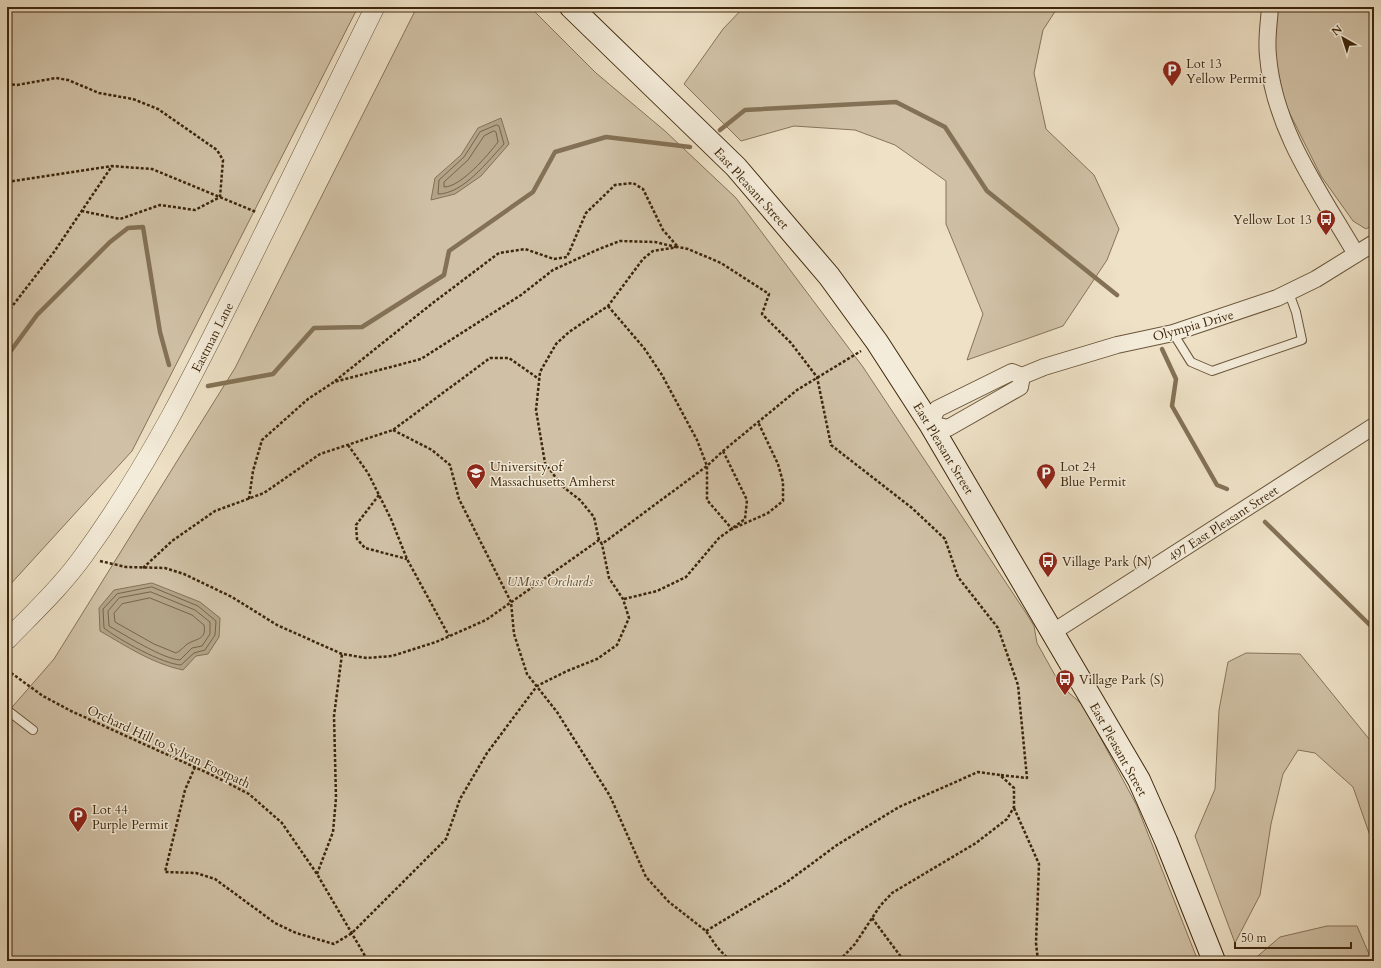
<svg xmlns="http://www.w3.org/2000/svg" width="1381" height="968" font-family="Cardo,serif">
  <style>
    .green { fill: #d0c1a6; stroke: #877458 }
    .water { fill: #b2a286; stroke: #847155 }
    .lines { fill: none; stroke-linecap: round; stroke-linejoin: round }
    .shore { stroke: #786448; stroke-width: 1 }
    .stream { stroke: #847155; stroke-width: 4.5 }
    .service-casing { stroke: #6a563a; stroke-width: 10 }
    .minor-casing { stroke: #6a563a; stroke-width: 18 }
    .tertiary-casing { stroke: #6a563a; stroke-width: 20 }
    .secondary-casing { stroke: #3e270b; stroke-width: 24 }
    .path { stroke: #3e270b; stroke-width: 2.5; stroke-dasharray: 3 2; stroke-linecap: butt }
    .service { stroke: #f4ecda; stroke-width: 8 }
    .minor { stroke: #f4ecda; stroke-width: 16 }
    .tertiary { stroke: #f4ecda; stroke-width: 19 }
    .secondary { stroke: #f4ecda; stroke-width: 22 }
    .labels { text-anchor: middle; stroke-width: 3; stroke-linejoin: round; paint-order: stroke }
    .poi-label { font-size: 13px; fill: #3e270b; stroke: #f4ecda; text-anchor: start }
    .street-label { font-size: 13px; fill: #3e270b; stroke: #f4ecda }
    .park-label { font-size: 13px; font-style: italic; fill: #624e32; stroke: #f4ecda }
  </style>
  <rect width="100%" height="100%" fill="#eee1c6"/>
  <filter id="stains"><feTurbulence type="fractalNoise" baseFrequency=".005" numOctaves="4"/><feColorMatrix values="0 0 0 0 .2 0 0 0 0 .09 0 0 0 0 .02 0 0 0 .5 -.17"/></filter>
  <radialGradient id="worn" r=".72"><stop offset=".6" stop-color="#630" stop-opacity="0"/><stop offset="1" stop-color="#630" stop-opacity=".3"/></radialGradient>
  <!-- green -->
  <g class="green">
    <path d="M7,7H358L132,451L7,588Z"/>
    <path d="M417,7H530L596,73L665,131L736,198L863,367L1026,613L1034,626L1037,643L1061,686L1083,705L1137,806L1198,961H7V713L54,659L235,368Z"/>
    <path d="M744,7H1058L1043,30L1034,73L1046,129L1094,175L1119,229L1107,260L1063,326L967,360L983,314L946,224V181L895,145L855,130L794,126L741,141L684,84L723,29Z"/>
    <path d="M1278,7H1374V224L1366,229L1353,221L1321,176L1285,104L1273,48Z"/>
    <path d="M1246,653L1300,654L1374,745V847L1353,787L1315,753L1298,750L1283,774L1271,824L1260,895L1235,943L1195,836L1215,789L1219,710L1228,662Z"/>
    <path d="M1327,926H1357L1372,961H1252L1280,937Z"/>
  </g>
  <!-- water -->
  <g class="water">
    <path d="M501,118L509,144L481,176L455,194L431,200L435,178L461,155L478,128Z"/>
    <path d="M152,583L200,602L220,618L219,637L208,654L196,656L183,670C153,664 126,646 100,631L99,608L114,590Z"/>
  </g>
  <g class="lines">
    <!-- shore -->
    <g class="shore">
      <path d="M497,125L499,126L504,144C488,161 463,194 438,194L439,180L464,157L480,132Z"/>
      <path d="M494,131L496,132L498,142C488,155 461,187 444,187V182L468,160L484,136Z"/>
      <path d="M152,587L198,606L216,621L215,635L205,650L194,653L181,665C163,664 119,640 104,628L103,609L117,594Z"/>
      <path d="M151,592L195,610L210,622V634L202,646L192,648L180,660C163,659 125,635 109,626L108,611L119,598Z"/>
      <path d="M150,598L192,615L204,625C207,641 195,638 186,645C183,648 180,651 176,653L154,644L115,622L114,613L122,604Z"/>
    </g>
    <!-- stream -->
    <g class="stream">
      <path d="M720,130L745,110L896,102L945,127L987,191L1117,295"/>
      <path d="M1162,349L1176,379L1172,406L1217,485L1227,489"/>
      <path d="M7,356L37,315L110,242L128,228L143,227L160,332L169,365"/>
      <path d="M208,386L273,374L314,328L362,327L444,275L449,251L533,192L555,152L606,137L690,147"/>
      <path d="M1265,522L1374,629"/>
    </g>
    <defs>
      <g id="service">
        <path d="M1173,333L1191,362L1212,371L1302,340L1296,312L1289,293"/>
        <path d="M7,710L33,730"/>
      </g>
      <g id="minor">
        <path d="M1270,7C1269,23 1266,39 1268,56C1274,130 1320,192 1356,254"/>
        <path d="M1022,376L1020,387L948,428L930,424L937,409L1012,372L1022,376L1044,367L1117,345L1173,333L1277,298L1316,279L1374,243"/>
        <path d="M1053,632L1374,426"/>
      </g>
      <path id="tertiary" d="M7,640C33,613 62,586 84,555C151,463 201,360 251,259C292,175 334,91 375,7"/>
      <path id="secondary" d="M571,7L736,167L829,276L877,342L930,424L1139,780L1166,841L1214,961"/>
    </defs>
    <!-- service casing -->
    <use href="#service" class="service-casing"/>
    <!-- minor casing -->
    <use href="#minor" class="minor-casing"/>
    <!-- tertiary casing -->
    <use href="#tertiary" class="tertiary-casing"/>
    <!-- secondary casing -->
    <use href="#secondary" class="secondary-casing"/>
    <!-- path -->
    <g class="path">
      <path d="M7,84L17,85L56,78L68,80L99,93L133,99L158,109L217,150L223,160L220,197L195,210L160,205L120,219L82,211"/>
      <path d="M7,182L112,166L152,169L256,212"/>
      <path d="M608,306L644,348L662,375L697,440L707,466V500L732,529L768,513L783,501V482L778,464L758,422"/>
      <path d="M7,313L54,252L112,166"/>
      <path d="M335,381L434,302L499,253L525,249L554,259L567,257L586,213L615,185L633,183L643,189L663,230L678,247"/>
      <path d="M393,430L432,450L450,465L459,499L511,602L514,634L527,674L557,712L610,796L646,877L669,902L706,931L717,947L730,961"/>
      <path d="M348,445L368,473L391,519L407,559L449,636"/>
      <path d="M379,495L356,525L357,539L365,548L407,559"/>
      <path d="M249,499L253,471L262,440L308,399L334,382L421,359L521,295L553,270L599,249L620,241L655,242L676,247"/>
      <path d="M599,540L594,517L580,500L562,486L545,463L536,410L540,372L556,344L569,332L608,306L643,259L653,251L678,247L688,249L721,263L769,294L762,314L791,343L817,377L831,445L912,508L945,539L958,577L998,628L1018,685L1027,778L1000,775"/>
      <path d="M100,561L126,567L165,568L184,574L232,597L277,625L342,654L367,658L392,656L436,642L486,620L599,540L602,544L707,466L723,451L797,390L861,351"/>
      <path d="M143,568L172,541L215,511L264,493L320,454L393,430L490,358H509L539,379"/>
      <path d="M624,599L657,591L686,577L719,538L745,519L747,500L723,451"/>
      <path d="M7,670L43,696L71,711L212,775L249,794L282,823L317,874L368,961"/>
      <path d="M195,767L185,790L165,872L196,873L215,879L275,923L296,933L334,944L352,933L446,839L460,799L487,753L537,686L567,671L597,659L617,645L629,618L623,599L609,578L602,544"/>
      <path d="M1014,808L1039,864L1036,943L1038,961"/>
      <path d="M317,874L333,832L336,798L334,716L342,654"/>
      <path d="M872,918L904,961"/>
      <path d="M706,931L787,882L837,845L899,807L978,772L1000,775L1014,788V807L1007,819L976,843L892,893L880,906L855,944L839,961"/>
    </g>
    <!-- service -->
    <use href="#service" class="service"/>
    <!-- minor -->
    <use href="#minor" class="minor"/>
    <!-- tertiary -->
    <use href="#tertiary" class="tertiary"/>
    <!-- secondary -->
    <use href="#secondary" class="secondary"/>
  </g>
  <!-- icons -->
  <defs>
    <symbol id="parking-pin" viewBox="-11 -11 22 30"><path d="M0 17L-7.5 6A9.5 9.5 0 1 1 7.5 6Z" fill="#8f2418" stroke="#f4ecda"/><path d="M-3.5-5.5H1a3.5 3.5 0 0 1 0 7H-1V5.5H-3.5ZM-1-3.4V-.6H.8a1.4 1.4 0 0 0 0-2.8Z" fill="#fff"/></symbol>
    <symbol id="bus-pin" viewBox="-11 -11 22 30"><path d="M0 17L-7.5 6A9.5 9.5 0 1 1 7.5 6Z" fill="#8f2418" stroke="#f4ecda"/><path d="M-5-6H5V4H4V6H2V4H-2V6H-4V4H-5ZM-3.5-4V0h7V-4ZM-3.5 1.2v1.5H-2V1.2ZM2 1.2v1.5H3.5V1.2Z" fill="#fff"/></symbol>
    <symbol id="university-pin" viewBox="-11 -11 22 30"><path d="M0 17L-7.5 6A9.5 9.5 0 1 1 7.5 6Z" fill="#8f2418" stroke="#f4ecda"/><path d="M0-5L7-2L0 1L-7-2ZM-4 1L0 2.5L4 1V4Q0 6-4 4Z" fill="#fff"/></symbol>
  </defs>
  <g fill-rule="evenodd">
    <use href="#parking-pin" x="1161" y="59" width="22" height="30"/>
    <use href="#bus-pin" x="1315" y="208" width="22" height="30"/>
    <use href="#university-pin" x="465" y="462" width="22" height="30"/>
    <use href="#parking-pin" x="1035" y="462" width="22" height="30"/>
    <use href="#bus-pin" x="1037" y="550" width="22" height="30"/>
    <use href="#bus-pin" x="1054" y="668" width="22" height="30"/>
    <use href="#parking-pin" x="67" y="805" width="22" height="30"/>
  </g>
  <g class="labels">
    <!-- poi labels -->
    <g class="poi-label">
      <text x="1186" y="68">Lot 13<tspan x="1186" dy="15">Yellow Permit</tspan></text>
      <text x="1312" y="224" text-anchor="end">Yellow Lot 13</text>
      <text x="490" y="471">University of<tspan x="490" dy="15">Massachusetts Amherst</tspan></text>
      <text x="1060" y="471">Lot 24<tspan x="1060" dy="15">Blue Permit</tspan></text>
      <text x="1062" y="566">Village Park (N)</text>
      <text x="1079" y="684">Village Park (S)</text>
      <text x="92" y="814">Lot 44<tspan x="92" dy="15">Purple Permit</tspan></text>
    </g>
    <!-- street labels -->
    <g class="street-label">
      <text transform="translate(752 188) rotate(48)" y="5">East Pleasant Street</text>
      <text transform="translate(1193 325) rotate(-16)" y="5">Olympia Drive</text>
      <text transform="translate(212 337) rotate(-63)" y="5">Eastman Lane</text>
      <text transform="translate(944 448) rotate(59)" y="5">East Pleasant Street</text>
      <text transform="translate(1223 523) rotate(-33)" y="5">497 East Pleasant Street</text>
      <text transform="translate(169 746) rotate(25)" y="5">Orchard Hill to Sylvan Footpath</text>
      <text transform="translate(1119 749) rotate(61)" y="5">East Pleasant Street</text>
    </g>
    <!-- park labels -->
    <g class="park-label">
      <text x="550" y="586">UMass Orchards</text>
    </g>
  </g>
  <!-- margin -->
  <rect width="1381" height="968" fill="none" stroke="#eee1c6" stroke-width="24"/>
  <rect x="8" y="8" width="1365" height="952" fill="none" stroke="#3e270b" stroke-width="2"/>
  <rect x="12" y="12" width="1357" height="944" fill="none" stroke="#3e270b"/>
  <!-- north arrow -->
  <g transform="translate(1343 38) rotate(321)" stroke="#f4ecda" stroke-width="3" paint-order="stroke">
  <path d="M0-3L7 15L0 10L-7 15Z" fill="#3e270b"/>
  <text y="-6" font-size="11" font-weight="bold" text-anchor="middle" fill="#3e270b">N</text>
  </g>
  <!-- scale -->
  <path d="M1235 942v6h116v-6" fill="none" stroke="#3e270b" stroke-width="2"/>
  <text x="1241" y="942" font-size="12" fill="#3e270b" stroke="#f4ecda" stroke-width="3" paint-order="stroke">50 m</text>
  <rect width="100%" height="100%" filter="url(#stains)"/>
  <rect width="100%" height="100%" fill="url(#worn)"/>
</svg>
